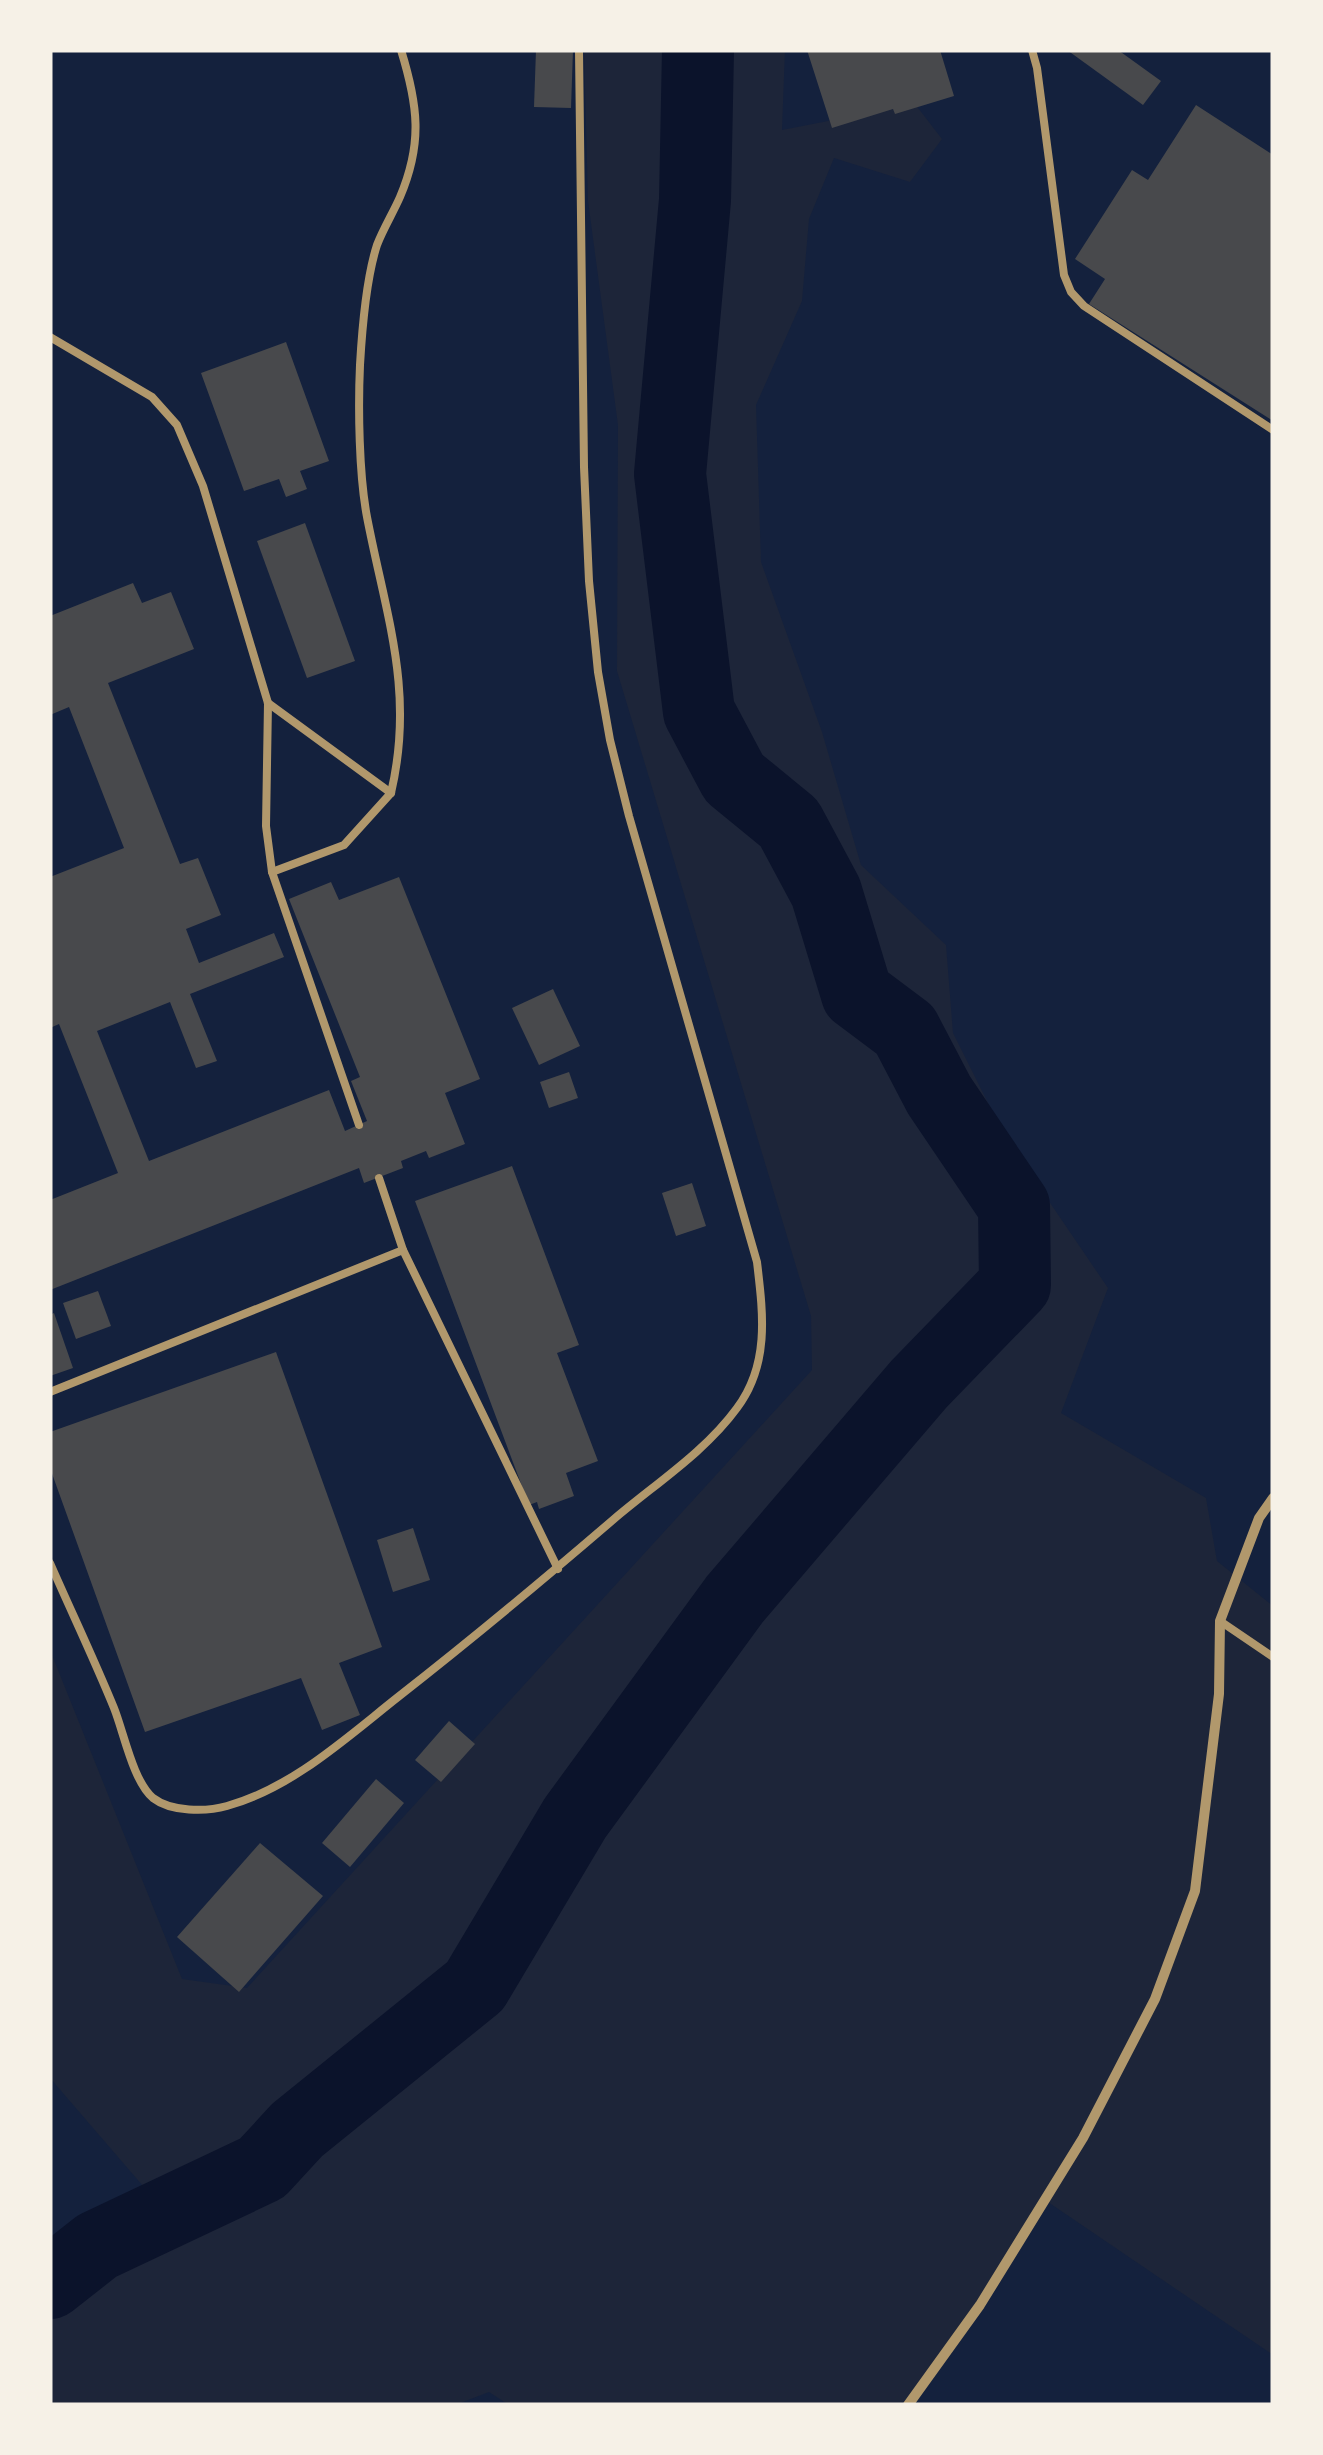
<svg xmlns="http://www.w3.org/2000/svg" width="1323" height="2455" font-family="'Nunito Sans',sans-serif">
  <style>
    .green { fill: #1d2539 }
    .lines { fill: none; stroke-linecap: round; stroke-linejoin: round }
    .river { stroke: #0b132b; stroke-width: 72 }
    .building { fill: #48494c }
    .service { stroke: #b1986c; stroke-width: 8 }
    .minor { stroke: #b1986c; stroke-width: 10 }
  </style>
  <rect width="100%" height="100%" fill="#14213d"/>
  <!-- green -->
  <path class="green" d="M584,50H785L782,130L915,104L942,139L910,182L834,158L809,219L802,301L756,405L761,562L822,732L861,865L946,945L953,1033L1004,1135L1108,1288L1061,1413L1206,1498L1217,1561L1273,1606V2355L1045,2200L908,2405H509L489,2392L455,2405H50V2251L143,2186L50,2078V1650L182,1979L247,1988L812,1370L811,1316L617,671L618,425L588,201Z"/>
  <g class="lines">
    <!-- river -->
    <path class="river" d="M50,2283L97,2246L262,2168L297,2130L475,1986L575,1818L735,1599L919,1384L1015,1285L1014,1206L939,1095L905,1030L857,994L826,892L789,823L734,778L699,712L670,474L695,200L698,50"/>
  </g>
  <!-- building -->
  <g class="building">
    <path d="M536,50H573L571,108L534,107Z"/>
    <path d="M807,50H940L954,96L895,114L893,109L832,128Z"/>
    <path d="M1067,50H1118L1161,81L1143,105Z"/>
    <path d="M1196,105L1273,155V421L1089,304L1105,279L1075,259L1132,170L1148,180Z"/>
    <path d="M286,342L329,461L300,471L307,489L286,497L279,479L244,491L201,373Z"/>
    <path d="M305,523L355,661L307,678L257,541Z"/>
    <path d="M133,583L142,603L171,592L194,649L108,683L180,864L198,858L221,915L186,929L199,963L274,933L284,957L190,994L217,1061L196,1068L170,1002L97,1031L149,1161L329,1090L345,1131L367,1121L351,1081L360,1077L289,899L331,882L339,900L399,877L480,1079L445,1093L465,1144L429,1158L426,1151L401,1161L403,1168L364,1183L359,1168L50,1290V1200L118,1173L59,1024L50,1028V877L124,848L69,707L50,715V616Z"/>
    <path d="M553,989L580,1046L539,1065L512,1008Z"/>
    <path d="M569,1072L578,1098L549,1108L540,1082Z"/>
    <path d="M512,1166L579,1345L557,1353L598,1461L566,1473L574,1496L539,1509L537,1502L529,1505L415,1201Z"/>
    <path d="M692,1183L706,1226L676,1236L662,1193Z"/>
    <path d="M98,1291L111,1326L76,1339L63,1303Z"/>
    <path d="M54,1313L73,1368L50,1376V1315Z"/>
    <path d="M276,1352L382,1647L339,1663L360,1715L322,1730L301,1678L145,1732L50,1468V1432Z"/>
    <path d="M413,1528L430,1580L393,1592L377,1540Z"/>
    <path d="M449,1721L475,1744L441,1782L415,1760Z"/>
    <path d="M376,1779L404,1803L350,1867L322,1843Z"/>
    <path d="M260,1843L323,1896L239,1992L177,1937Z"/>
  </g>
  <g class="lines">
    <!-- service -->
    <g class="service">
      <path d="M1032,50L1037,68L1064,275L1071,292L1084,306L1273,430"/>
      <path d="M50,337L152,397L177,425L203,486L268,703L266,826L272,872L359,1125"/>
      <path d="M268,703L391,793L344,845L272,872"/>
      <path d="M391,793C415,691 386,616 367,517C359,475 358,408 360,365C362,330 366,279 377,245C383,229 393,213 400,197C423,143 418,105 401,50"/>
      <path d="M379,1178L403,1250L558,1569"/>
      <path d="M50,1392L403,1250"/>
      <path d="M50,1563C71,1611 94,1659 114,1708C124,1733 133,1781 153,1798C171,1812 206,1812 227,1806C292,1788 346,1738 398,1697C471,1640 543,1580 614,1519C655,1484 705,1452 737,1408C770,1364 763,1313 757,1262L629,816L610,740L598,672L589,581L584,467L579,50"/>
      <path d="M1220,1621L1273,1657"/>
    </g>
    <!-- minor -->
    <path class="minor" d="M908,2405L980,2305L1083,2138L1155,1999L1195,1891L1219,1694L1220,1621L1259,1518L1273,1498"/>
  </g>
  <!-- border -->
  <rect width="1323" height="2455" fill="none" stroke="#f6f1e7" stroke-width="105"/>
</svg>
